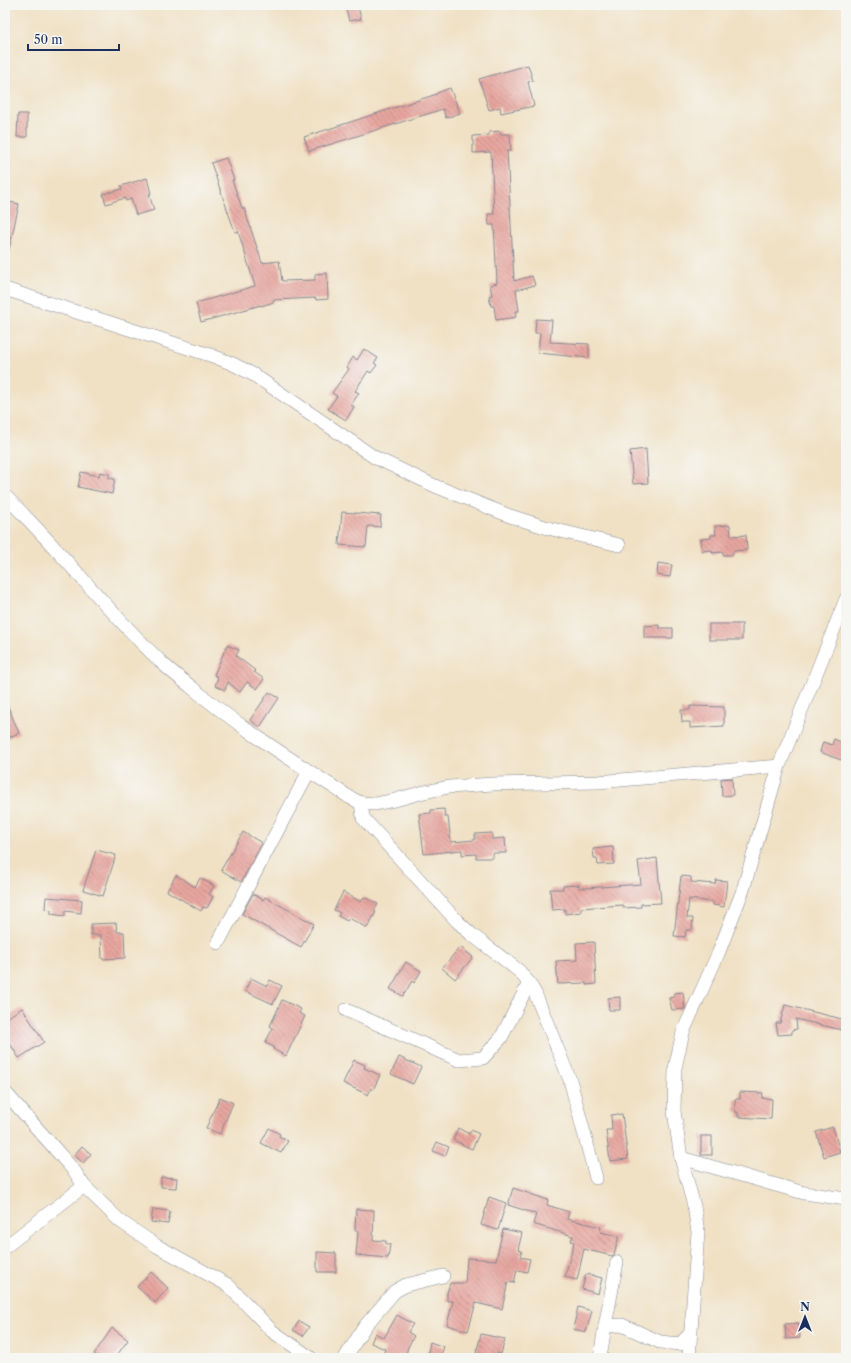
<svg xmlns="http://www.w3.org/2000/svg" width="851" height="1363" font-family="'Libre Caslon Text',serif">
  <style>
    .building { fill: url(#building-back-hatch) }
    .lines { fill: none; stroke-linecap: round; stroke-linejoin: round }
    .street-casing { stroke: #868892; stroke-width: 14 }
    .street { stroke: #fff; stroke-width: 13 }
  </style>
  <defs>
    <pattern id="building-back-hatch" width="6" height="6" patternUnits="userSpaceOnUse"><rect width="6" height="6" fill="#e8a69f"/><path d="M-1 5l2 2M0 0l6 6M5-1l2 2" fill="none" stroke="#bb8885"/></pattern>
  </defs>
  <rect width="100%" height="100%" fill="#f6f6f2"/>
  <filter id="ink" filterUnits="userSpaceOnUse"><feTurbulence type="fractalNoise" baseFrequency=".025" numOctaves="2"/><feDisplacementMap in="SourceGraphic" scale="8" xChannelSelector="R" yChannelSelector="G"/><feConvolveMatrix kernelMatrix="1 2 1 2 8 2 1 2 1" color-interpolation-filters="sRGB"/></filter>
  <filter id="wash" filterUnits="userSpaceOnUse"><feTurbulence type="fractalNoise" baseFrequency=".012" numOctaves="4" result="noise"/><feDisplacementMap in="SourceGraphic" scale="16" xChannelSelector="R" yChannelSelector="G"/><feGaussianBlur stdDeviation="0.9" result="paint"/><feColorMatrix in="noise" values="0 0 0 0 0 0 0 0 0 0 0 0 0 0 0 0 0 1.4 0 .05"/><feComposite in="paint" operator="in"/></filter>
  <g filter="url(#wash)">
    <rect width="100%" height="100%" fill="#f0e1c5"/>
    <g id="blocks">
      <!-- building -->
      <g class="building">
        <path d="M358,6L361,19L349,21L346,9Z"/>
        <path d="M528,65L533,81L528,82L534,106L501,113L500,107L489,110L479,79Z"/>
        <path d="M450,88L460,113L446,118L443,109L309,151L304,137L437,94V93Z"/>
        <path d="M18,114H27V137H17Z"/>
        <path d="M500,131V134H510L511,151H507L514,281L532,276L535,285L516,290L519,311H515L516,317L496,320L494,306H491L489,296L492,295L490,285L497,283L494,225H489L488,214H494L491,152L473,153V136L489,135V132Z"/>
        <path d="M226,158L234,180H232L242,208H244L262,263L279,261L282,281L315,280V274L327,273L328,299L316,300V298L273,300L274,302L261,306V305L201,322L196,303L255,286L238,231L235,232L211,163Z"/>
        <path d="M147,178L151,194H149L154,210L136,215L131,199L126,201L125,198L106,204L103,194L122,189L121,186Z"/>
        <path d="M5,201L19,204L9,250L5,249Z"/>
        <path d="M536,319L552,320L550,342L589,344V358L538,353L540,333H535Z"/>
        <path d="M364,349L378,358L374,363L377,365L371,373L368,371L355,391L359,393L351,405L354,407L346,420L328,409L337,396L332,393L349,369L347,367L353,357L357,360Z"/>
        <path d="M646,449L648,483L633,484L630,451Z"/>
        <path d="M81,472L99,476L100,472L109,474V478L115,479L112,494L78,487Z"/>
        <path d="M342,512L381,515L380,527L368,526L366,547L339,545Z"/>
        <path d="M730,525L731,536L746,535L747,550L733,551V555H723V552L712,553V550L702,551L701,539L711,538V535H716L715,526Z"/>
        <path d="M658,563L672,565L670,577L657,575Z"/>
        <rect x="709" y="624" width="33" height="16"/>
        <path d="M659,625V628H673V638H644V626Z"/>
        <path d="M227,645L239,650L236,656L256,671L254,672L264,679L257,689L247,682L240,692L228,682L225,690L215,686L218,677L214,675Z"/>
        <path d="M269,692L279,698L260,727L250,720Z"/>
        <path d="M5,699L19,733L5,739Z"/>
        <path d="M690,706L724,707V726L690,728V722H682L681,710H690Z"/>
        <path d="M834,739L846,744V758L843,757L841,760L820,752L823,742L832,745Z"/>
        <path d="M732,778L733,795L722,796L721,779Z"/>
        <path d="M444,809L445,817H448L451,842L475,840V834L492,833V839L505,838L506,853H493V858H476V854L462,855V850L424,854L419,814L431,813V810Z"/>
        <path d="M243,832L262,843L241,882L221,870Z"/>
        <path d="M613,847L614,864L598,865L597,858H594L593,849Z"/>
        <path d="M96,850L116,855L103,896L83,890Z"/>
        <path d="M657,858L661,903L641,904V907L623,908V905L581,908V912L565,914V909L552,910L550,889H563V886L579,885V888H587L641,884L638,861Z"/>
        <path d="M176,875L195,887L200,878L214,886L209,894L213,897L207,908L203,907L201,911L167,891Z"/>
        <path d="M681,876L691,877V882L715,884L716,880L727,881L724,907L713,905V902L689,899L687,918H693L692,930H686L685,937L674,936Z"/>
        <path d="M343,892L361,902L364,897L378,904L374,911L376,912L367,928L349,918L347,921L338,916L340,913L334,910Z"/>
        <path d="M253,894L263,900L265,897L314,924L301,947L242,914Z"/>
        <path d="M46,897L82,900L81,913L65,911V916L51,914V910L45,909Z"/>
        <path d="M116,923L117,932H124L125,958L102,959L101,935H91V924Z"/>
        <path d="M594,942L596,984L586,985V983L558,984L556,961L577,960L576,943Z"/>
        <path d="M460,947L473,957L455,979L442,968Z"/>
        <path d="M406,962L421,971L414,983L412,981L403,996L390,989Z"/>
        <path d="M251,978L267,986L270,980L282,986L273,1004L245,991Z"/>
        <path d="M683,992L685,1009L672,1010L669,998L674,997V993Z"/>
        <path d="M620,997V1010H609L608,998Z"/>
        <path d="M282,1000L301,1009L299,1013L305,1016L286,1056L273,1049L274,1047L265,1043L273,1028L270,1026Z"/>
        <path d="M785,1005L846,1020V1031L796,1019L797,1029L792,1030V1034L778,1035L776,1023H780Z"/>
        <path d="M22,1008L44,1042L19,1058L5,1036V1019Z"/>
        <path d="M399,1057L421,1067L413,1084L391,1074Z"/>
        <path d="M354,1060L365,1065L364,1068L380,1075L373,1090L371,1088L368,1095L343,1083Z"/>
        <path d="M740,1092L763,1093L762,1098L772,1099L771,1119L738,1117V1112H735V1099H740Z"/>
        <path d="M220,1097L233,1103L220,1134L206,1128Z"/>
        <path d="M622,1114L628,1159L610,1161L606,1130H612L611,1115Z"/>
        <path d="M833,1127L840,1152L824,1157L816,1132Z"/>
        <path d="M269,1128L280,1134L279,1136L288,1141L281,1153L261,1143Z"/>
        <path d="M458,1128L469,1134L471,1130L479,1134L472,1149L453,1140Z"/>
        <rect x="701" y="1136" width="11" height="19"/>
        <path d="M437,1142L449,1147L445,1156L433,1151Z"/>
        <path d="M82,1146L91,1154L83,1163L74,1155Z"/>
        <path d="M161,1177L177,1178L176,1188L161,1187Z"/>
        <path d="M513,1188L548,1200L547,1205L569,1212L567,1219L601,1227L600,1232L619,1236L614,1255L612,1256L584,1249L577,1280L565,1277L574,1242L571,1241L573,1236L533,1224L536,1214L508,1205Z"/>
        <path d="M489,1197L506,1203L498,1230L481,1225Z"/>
        <path d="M153,1209L170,1211L168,1224L151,1222Z"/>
        <path d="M356,1209L374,1210L373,1240L386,1241V1244H390L388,1258L356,1255L358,1231H355Z"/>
        <path d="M503,1229L522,1233L518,1250L522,1251L520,1257L530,1259L527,1272L517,1270L514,1283L508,1282L502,1309L476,1303L468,1331L447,1325L453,1301H447V1293L450,1283H465L467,1258L496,1260Z"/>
        <path d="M317,1252L336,1253V1272H317Z"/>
        <path d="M151,1272L168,1288L155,1303L137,1287Z"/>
        <path d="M586,1274L602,1278L598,1294L582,1289Z"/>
        <path d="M578,1307L592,1311L586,1332L573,1329Z"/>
        <path d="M397,1315L413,1324L408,1332L414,1336L408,1347L405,1358H382L385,1349L371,1343L375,1333L384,1338Z"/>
        <path d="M299,1321L309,1327L303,1336L293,1330Z"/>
        <path d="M799,1323L800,1338L786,1339L785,1324Z"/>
        <path d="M112,1328L128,1340L115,1358H100L94,1354Z"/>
        <path d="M481,1334L505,1339L501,1354L497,1353L496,1358L476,1354Z"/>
        <path d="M430,1342L444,1347L440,1357L428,1353Z"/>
      </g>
    </g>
  </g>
  <g filter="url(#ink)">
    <use href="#blocks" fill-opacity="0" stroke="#868892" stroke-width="1"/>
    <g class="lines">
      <defs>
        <g id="street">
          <path d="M5,289L213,356L233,364L254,375L374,457L435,486L510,516L548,528L619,545"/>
          <path d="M5,496C59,548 105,609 160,661C169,670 180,678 190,686C240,728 295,762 349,797L361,803L375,804L395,800L424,792L449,787L493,784L598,782L779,766"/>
          <path d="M361,803L363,818L457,921L471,934L519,971L529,983L535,993L570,1080L596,1178"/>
          <path d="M218,943L309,771"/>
          <path d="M346,1010L459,1060L483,1058L501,1038L529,983"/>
          <path d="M5,1092L50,1143L75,1172L84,1186L120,1221L157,1246L228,1285L272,1331L311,1358"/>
          <path d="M681,1158L804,1193L846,1199"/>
          <path d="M5,1247L84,1186"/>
          <path d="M605,1326L622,1325L660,1342L680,1344L690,1334"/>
          <path d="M345,1358L365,1326L395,1291L406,1285L443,1276"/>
          <path d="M600,1358L605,1326L617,1262"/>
          <path d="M689,1358L698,1232L694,1206L681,1158L674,1111L675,1068L683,1032L718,954L743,890L779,766L846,599"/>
        </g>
      </defs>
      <!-- street casing -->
      <use href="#street" class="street-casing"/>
      <!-- street -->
      <use href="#street" class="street"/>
    </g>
  </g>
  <!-- margin -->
  <rect width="851" height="1363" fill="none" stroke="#f6f6f2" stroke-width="20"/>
  <!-- north arrow -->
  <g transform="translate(805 1317)" stroke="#f6f6f2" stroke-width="3" paint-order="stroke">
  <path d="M0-3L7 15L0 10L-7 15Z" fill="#1b2f5e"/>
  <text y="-6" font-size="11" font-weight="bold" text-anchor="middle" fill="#1b2f5e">N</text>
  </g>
  <!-- scale -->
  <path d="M28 44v6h91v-6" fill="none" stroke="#1b2f5e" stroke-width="2"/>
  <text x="34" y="44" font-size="12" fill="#1b2f5e" stroke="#f6f6f2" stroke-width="3" paint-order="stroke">50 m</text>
</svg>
